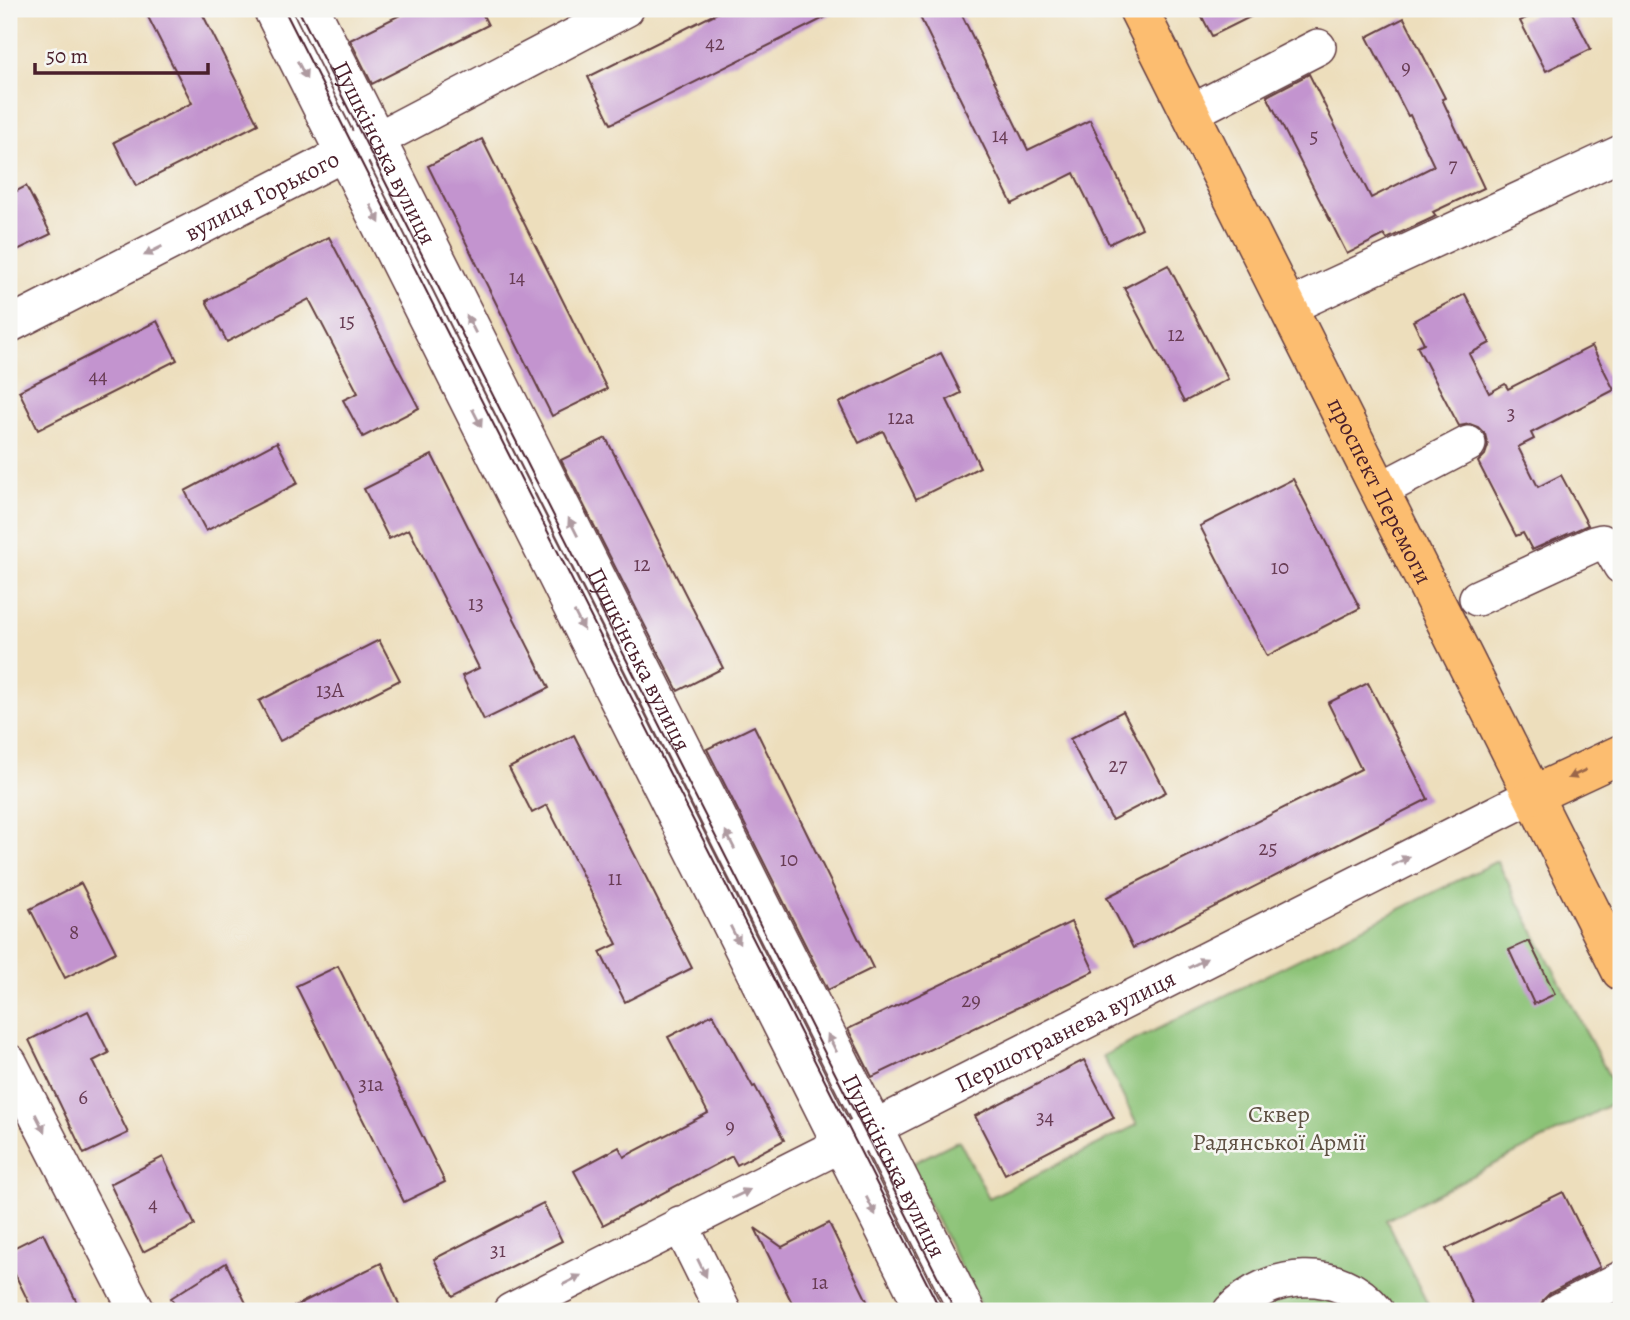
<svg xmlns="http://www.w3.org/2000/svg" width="1630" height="1320" font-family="Alegreya,serif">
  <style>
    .green { fill: #8cc377; stroke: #6b7151; stroke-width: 2 }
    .building { fill: #c394cf }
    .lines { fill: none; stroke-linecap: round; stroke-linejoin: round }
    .minor-casing { stroke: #623c41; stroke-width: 38 }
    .major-casing { stroke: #623c41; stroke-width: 41 }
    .minor { stroke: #fff; stroke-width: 35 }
    .major { stroke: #fcbd6f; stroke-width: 38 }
    .tram { stroke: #4a1f2b; stroke-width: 2 }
    .oneway { fill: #ae9aa0 }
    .oneway2 { fill: #9a664a }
    .labels { text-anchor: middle; stroke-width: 5; stroke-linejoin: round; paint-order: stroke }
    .number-label { font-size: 21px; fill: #683c54 }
    .street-label { font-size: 24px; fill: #4a1f2b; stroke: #f6f6f2 }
    .park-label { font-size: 24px; fill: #5e5042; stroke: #f6f6f2 }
  </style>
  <rect width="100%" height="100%" fill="#f6f6f2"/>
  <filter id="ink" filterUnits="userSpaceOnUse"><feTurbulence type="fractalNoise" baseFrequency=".0143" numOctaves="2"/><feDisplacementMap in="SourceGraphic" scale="14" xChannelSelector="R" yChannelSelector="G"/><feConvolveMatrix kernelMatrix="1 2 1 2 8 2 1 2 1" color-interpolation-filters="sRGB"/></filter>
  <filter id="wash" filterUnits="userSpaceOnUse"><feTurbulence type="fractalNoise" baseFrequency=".00686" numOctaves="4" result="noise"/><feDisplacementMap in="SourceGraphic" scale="28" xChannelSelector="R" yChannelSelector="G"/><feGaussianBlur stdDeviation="1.57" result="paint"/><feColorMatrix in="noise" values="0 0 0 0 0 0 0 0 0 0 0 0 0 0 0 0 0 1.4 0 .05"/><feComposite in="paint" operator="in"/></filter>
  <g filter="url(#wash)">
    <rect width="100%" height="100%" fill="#eddebc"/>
    <!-- green -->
    <path class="green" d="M1497,861L1621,1099L1386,1220L1431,1311H983L909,1165L959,1140L989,1198L1137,1125L1103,1056Z"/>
    <g id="blocks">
      <!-- building -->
      <g class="building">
        <path d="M144,9H200L258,124L136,186L114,142L192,103Z"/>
        <path d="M412,9H480L488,25L372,84L350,40Z"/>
        <path d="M725,9H842L611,124L588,77Z"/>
        <path d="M916,9H959L1028,150L1090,120L1142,228L1109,244L1074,173L1012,204Z"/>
        <path d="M1198,9H1266L1212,36Z"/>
        <path d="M1544,9H1570L1591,49L1546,71L1520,21Z"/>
        <path d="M1404,18L1445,98L1442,99L1484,188L1433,212L1436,216L1432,218L1387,239L1384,235L1347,254L1267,96L1309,74L1371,198L1434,166L1410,115L1408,116L1367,37Z"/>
        <path d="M482,139L607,389L552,416L428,166Z"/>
        <path d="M26,186L51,234L9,254V195Z"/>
        <path d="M329,237L419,408L363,437L343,400L358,393L309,299L227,342L206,301Z"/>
        <path d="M1168,265L1228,379L1184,402L1124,288Z"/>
        <path d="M1465,294L1490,343L1469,354L1489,393L1505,384L1508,389L1592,346L1614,390L1531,433L1534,439L1518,447L1538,487L1561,475L1588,525L1532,550L1523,533L1516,536L1478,462L1485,455L1488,446L1485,434L1478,427L1470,424L1459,426L1417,346L1424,343L1413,321Z"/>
        <path d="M157,321L177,360L38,430L19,391Z"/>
        <path d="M941,353L961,393L947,400L980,467L916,499L883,431L859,443L839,403Z"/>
        <path d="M606,438L723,668L678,691L561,460Z"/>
        <path d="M277,442L298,483L206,531L185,491Z"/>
        <path d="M432,455L549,688L484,720L462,676L479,668L409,529L389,539L364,489Z"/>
        <path d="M1293,479L1360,608L1267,656L1200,526Z"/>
        <path d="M379,640L400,680L280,741L259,701Z"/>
        <path d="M1368,683L1428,799L1133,948L1107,897L1361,769L1328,703Z"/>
        <path d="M1123,711L1166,792L1112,820L1070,739Z"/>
        <path d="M754,726L873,968L828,990L707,749Z"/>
        <path d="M574,735L692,968L625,1002L600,952L617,944L547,805L532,813L509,768Z"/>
        <path d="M81,883L116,952L65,978L30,909Z"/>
        <path d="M1071,922L1094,971L872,1077L848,1029Z"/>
        <path d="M1529,941L1555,994L1534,1004L1509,950Z"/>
        <path d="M338,966L445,1182L404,1202L296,986Z"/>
        <path d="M88,1011L109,1053L93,1061L128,1133L84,1154L29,1040Z"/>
        <path d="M713,1014L753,1087L755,1086L784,1140L737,1165L732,1156L603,1225L574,1171L619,1147L624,1157L708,1113L668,1037Z"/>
        <path d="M1084,1060L1114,1118L1005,1174L975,1116Z"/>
        <path d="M163,1157L195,1225L143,1252L110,1184Z"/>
        <path d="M1563,1192L1600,1267L1550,1293L1543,1300L1540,1308L1532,1311H1476L1446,1249Z"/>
        <path d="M543,1203L562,1241L453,1296L434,1259Z"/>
        <path d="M829,1223L872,1311H796L755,1228L782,1247Z"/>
        <path d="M43,1233L81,1311H33L9,1262V1250Z"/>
        <path d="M226,1263L250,1311H179L171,1298Z"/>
        <path d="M381,1263L402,1311H285Z"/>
      </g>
    </g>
  </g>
  <g filter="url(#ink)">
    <use href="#blocks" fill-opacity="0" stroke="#623c41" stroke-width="2"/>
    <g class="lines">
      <defs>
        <g id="minor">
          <path d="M271,9L924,1311"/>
          <path id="s1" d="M312,9L967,1311"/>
          <path d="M1190,113L1318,47"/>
          <path d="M1288,307L1621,153"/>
          <path id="s2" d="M9,325L345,153L378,139L626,9"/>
          <path d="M1380,490L1468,444"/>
          <path d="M1477,598L1594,544L1602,542L1610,547L1621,566"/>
          <path d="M9,1062L137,1311"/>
          <path d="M680,1224L723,1311"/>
          <path id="s3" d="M511,1311L1533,795"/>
          <path d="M1231,1311C1269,1271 1339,1265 1376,1311"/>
          <path d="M1559,1311L1621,1279"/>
        </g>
        <g id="major">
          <path id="s4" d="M1138,9L1621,971"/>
          <path d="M1533,795L1621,754"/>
        </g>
      </defs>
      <!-- minor casing -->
      <use href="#minor" class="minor-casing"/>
      <!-- major casing -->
      <use href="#major" class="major-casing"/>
      <!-- minor -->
      <use href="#minor" class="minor"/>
      <!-- major -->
      <use href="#major" class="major"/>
      <!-- tram -->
      <g class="tram">
        <path d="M284,9L941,1311"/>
        <path d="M298,9L955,1311"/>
      </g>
    </g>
    <!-- one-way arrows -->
    <defs><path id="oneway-solid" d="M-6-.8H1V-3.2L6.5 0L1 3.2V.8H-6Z" transform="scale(1.75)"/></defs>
    <g class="oneway">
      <use href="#oneway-solid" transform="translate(302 70) rotate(63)"/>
      <use href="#oneway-solid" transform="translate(375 214) rotate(63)"/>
      <use href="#oneway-solid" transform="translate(153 251) rotate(153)"/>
      <use href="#oneway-solid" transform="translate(471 324) rotate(-117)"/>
      <use href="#oneway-solid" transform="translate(477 418) rotate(63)"/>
      <use href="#oneway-solid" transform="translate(573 527) rotate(-117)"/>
      <use href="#oneway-solid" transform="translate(579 621) rotate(63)"/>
      <use href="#oneway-solid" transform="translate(730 840) rotate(-117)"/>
      <use href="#oneway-solid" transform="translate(1401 861) rotate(-27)"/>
      <use href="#oneway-solid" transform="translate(735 935) rotate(63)"/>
      <use href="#oneway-solid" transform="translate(1198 963) rotate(-27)"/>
      <use href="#oneway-solid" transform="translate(832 1043) rotate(-117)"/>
      <use href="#oneway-solid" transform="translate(40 1123) rotate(63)"/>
      <use href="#oneway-solid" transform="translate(741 1194) rotate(-26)"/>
      <use href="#oneway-solid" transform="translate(871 1206) rotate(63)"/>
      <use href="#oneway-solid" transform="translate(702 1268) rotate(64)"/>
      <use href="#oneway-solid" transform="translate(572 1280) rotate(-27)"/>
    </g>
    <use class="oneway2" href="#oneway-solid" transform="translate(1577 774) rotate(155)"/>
  </g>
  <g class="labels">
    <!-- number labels -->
    <g class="number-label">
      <text x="715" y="50">42</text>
      <text x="1406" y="74">9</text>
      <text x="1000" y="142">14</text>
      <text x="1314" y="143">5</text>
      <text x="1453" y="172">7</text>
      <text x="517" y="284">14</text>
      <text x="347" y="328">15</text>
      <text x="1176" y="341">12</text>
      <text x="98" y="383">44</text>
      <text x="1511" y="420">3</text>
      <text x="901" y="424">12а</text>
      <text x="642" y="571">12</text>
      <text x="1280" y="574">10</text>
      <text x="476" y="610">13</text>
      <text x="330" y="697">13А</text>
      <text x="1118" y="772">27</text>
      <text x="1268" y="855">25</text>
      <text x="789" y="866">10</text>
      <text x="615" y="885">11</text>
      <text x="74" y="939">8</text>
      <text x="971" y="1007">29</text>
      <text x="371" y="1091">31а</text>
      <text x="83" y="1104">6</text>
      <text x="1045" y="1124">34</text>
      <text x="730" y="1133">9</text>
      <text x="153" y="1211">4</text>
      <text x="498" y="1257">31</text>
      <text x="820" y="1289">1а</text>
    </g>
    <!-- street labels -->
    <g class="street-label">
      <text dy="8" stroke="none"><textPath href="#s1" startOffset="161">Пушкінська вулиця</textPath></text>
      <text dy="8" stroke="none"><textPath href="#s2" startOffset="284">вулиця Горького</textPath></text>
      <text dy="8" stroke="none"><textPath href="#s4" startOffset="539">проспект Перемоги</textPath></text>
      <text dy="8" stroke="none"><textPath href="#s1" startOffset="728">Пушкінська вулиця</textPath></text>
      <text dy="8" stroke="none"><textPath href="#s3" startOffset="621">Першотравнева вулиця</textPath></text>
      <text dy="8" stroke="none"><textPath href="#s1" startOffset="1295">Пушкінська вулиця</textPath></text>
    </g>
    <!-- park labels -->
    <g class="park-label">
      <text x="1279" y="1122">Сквер<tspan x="1279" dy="28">Радянської Армії</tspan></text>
    </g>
  </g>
  <!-- margin -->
  <rect width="1630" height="1320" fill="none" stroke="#f6f6f2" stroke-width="35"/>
  <!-- scale -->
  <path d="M35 63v10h173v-10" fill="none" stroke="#4a1f2b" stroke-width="3.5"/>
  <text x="46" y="63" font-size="21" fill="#4a1f2b" stroke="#f6f6f2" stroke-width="5" paint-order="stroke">50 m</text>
</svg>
